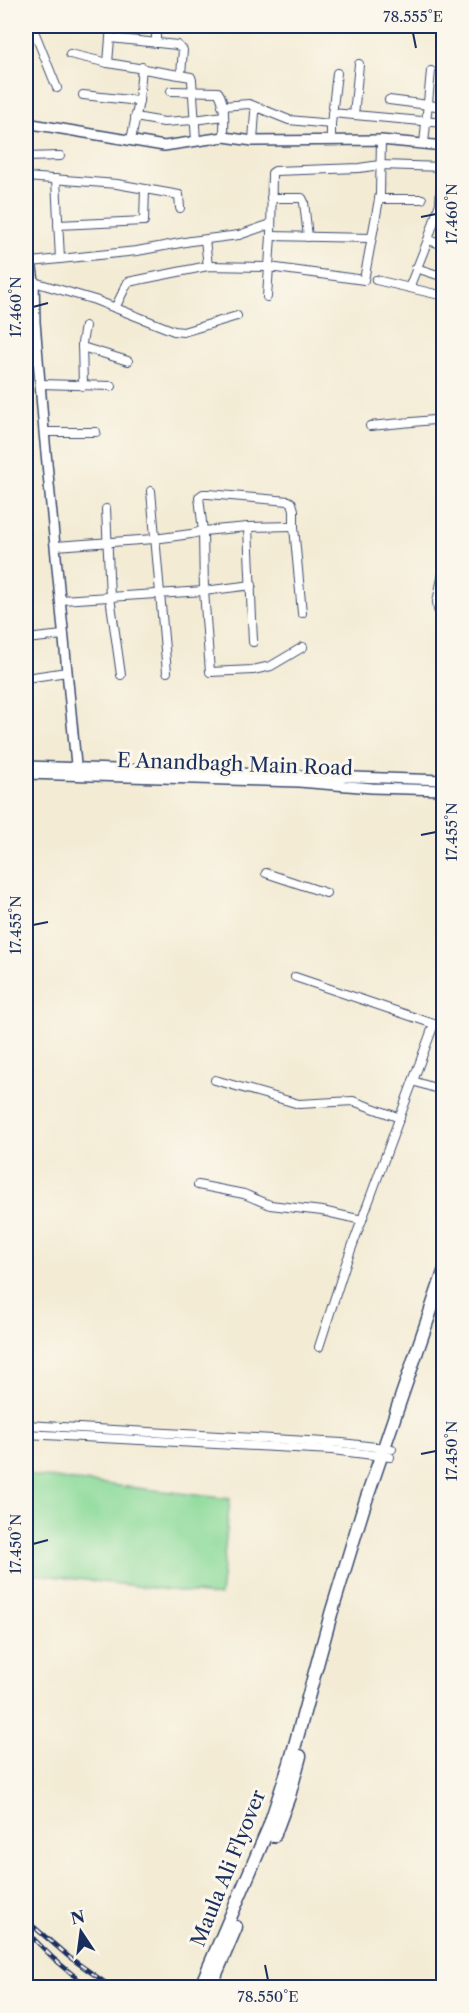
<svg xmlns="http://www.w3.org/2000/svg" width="469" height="2013" font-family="'Libre Caslon Text',serif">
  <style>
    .grass { fill: #8bda99; stroke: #53847c; stroke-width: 1.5 }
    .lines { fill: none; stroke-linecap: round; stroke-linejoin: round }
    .minor-casing { stroke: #3b4b70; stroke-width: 10 }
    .tertiary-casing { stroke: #3b4b70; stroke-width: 12 }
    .primary-casing { stroke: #3b4b70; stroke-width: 15 }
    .minor { stroke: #fff; stroke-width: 8 }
    .tertiary { stroke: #fff; stroke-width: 9 }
    .primary { stroke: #fff; stroke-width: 12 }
    .rail-casing { stroke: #1b2f5e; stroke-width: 4.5 }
    .rail { stroke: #fbf7ec; stroke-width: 2; stroke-dasharray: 7; stroke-linecap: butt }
    .ticks { fill: none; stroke: #1b2f5e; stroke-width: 2 }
    .labels { text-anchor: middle; stroke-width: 6; stroke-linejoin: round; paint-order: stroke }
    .street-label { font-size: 20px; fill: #1b2f5e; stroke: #fbf7ec }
    .neatline { fill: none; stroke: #1b2f5e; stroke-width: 2 }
    .ticks-label { font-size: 15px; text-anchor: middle; fill: #1b2f5e }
  </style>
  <rect width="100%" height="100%" fill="#fbf7ec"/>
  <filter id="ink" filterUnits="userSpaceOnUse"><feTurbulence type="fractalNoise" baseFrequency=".0167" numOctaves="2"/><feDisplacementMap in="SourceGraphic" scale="12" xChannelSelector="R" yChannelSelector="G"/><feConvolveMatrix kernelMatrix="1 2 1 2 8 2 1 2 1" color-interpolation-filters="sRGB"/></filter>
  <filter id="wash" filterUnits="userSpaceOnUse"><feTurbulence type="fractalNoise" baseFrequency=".008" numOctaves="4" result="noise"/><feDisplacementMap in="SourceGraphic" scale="24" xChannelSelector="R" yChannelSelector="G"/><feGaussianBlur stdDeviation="1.35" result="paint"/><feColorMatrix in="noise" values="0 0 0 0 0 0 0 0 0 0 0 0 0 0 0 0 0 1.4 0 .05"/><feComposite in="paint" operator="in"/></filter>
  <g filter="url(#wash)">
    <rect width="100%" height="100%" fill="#f3ebd4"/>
    <!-- grass -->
    <path class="grass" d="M26,1475L230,1499L220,1596L26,1573Z"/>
  </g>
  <g filter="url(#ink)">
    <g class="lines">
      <defs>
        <g id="minor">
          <path d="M32,26L57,88"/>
          <path d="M110,38L177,45L183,50L181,74"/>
          <path d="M156,43V26"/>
          <path d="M70,54L108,63L191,77L192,80L196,141"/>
          <path d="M108,63L111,26"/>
          <path d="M171,91L218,92C226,103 224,124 224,137"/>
          <path d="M83,95L139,101"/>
          <path d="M389,100L444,107"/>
          <path d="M222,106L249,104L289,120L331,124"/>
          <path d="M332,113L444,123"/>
          <path d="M354,115L359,64"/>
          <path d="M135,117L164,122L194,120L224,116"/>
          <path d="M331,139V124L337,73"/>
          <path d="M131,140L139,101L142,67"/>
          <path d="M253,141L255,112"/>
          <path d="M424,144L431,71"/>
          <path d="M26,157L60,156"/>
          <path d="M26,177L117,184L179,195L180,208"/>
          <path d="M56,179L60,259"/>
          <path d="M271,198H302L304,202L308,237"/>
          <path d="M379,199H422"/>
          <path d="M58,225L144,221L145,189"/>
          <path d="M271,236L371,238"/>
          <path d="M205,240L208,266"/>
          <path d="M428,240L444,245"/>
          <path d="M31,262L137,251L191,241L239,235L271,224"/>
          <path d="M416,268L444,277"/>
          <path d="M376,280L444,296"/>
          <path d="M34,282L95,300L174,331L183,332L237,316"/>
          <path d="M409,288L428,240L440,203L442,167"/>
          <path d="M267,297L271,236L272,173L275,171L359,168L380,165L444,167"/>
          <path d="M115,308L128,282L208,266L269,267L364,280L380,194L381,140"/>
          <path d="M82,347L128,361"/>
          <path d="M40,384L112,386"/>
          <path d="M83,386L82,343L85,326"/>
          <path d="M370,426L444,419"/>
          <path d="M44,432H96"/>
          <path d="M151,491L167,672"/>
          <path d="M106,509L110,597L121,675"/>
          <path d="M248,527L253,642"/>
          <path d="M56,546L154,539L191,534L203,531L248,527L294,526"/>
          <path d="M444,568L437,602L438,610L444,613"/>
          <path d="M61,600L204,591L252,585"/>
          <path d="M302,613L294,527V510L292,503L289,501L208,494H203L199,497L203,531L204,591L210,672L253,670L271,666L303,647"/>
          <path d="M26,639L63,635"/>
          <path d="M26,678L67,672"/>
          <path d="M266,873L326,893"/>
          <path d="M295,977L434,1024L345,1266L319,1347"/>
          <path d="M215,1080L299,1104L353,1101L400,1118"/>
          <path d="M413,1081L444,1091"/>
          <path d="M443,1145H444"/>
          <path d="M198,1185L244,1194L270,1205L322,1211L362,1220"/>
          <path d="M26,1425L342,1443L392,1449"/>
          <path d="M26,1434L332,1450L390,1457"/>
        </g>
        <g id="tertiary">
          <path d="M26,123L164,146L224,137L253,141L381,140L444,146"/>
          <path d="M26,250L31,262L34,282L35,322L44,432L77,775"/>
          <path d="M26,766L444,780"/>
          <path d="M26,774L299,782L372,788L444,790"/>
        </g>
        <g id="primary">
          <path d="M274,1836L289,1796L300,1756"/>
          <path d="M200,1988L269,1827L290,1763L331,1614L363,1509L444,1272"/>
          <path d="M210,1988L236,1927"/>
        </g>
      </defs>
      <!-- minor casing -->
      <use href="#minor" class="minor-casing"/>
      <!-- tertiary casing -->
      <use href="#tertiary" class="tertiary-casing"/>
      <!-- primary casing -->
      <use href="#primary" class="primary-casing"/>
      <!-- minor -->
      <use href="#minor" class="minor"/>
      <!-- tertiary -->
      <use href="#tertiary" class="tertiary"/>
      <!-- primary -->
      <use href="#primary" class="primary"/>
      <defs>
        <g id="rail">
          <path d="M26,1920L69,1957L113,1988"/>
          <path d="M26,1931L53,1958L89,1988"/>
        </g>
      </defs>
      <!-- rail casing -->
      <use href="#rail" class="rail-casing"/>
      <!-- rail -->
      <use href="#rail" class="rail"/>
    </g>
  </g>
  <!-- ticks -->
  <path class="ticks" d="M413,33L416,48M421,217L436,214M33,307L48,303M421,835L436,832M33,925L48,922M421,1454L436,1451M33,1544L48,1540M265,1965L268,1980"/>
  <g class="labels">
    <!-- street labels -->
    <g class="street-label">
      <text transform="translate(235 764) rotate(2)" y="7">E Anandbagh Main Road</text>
      <text transform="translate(228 1868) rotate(-68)" y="7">Maula Ali Flyover</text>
    </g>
  </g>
  <!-- margin -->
  <rect width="469" height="2013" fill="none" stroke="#fbf7ec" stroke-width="66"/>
  <!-- north arrow -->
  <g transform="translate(81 1932) rotate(347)" stroke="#fbf7ec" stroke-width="4.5" paint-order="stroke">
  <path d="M0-4.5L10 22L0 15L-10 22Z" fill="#1b2f5e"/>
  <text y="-9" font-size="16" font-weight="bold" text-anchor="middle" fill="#1b2f5e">N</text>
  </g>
  <rect x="33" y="33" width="403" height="1947" class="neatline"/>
  <g class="ticks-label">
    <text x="413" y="22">78.555°E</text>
    <text transform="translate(452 214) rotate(-90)" y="5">17.460°N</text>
    <text transform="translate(16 307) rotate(-90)" y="5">17.460°N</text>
    <text transform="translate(452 832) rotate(-90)" y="5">17.455°N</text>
    <text transform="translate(16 925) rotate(-90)" y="5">17.455°N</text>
    <text transform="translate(452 1451) rotate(-90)" y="5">17.450°N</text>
    <text transform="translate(16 1544) rotate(-90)" y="5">17.450°N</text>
    <text x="268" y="2002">78.550°E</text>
  </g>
</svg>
